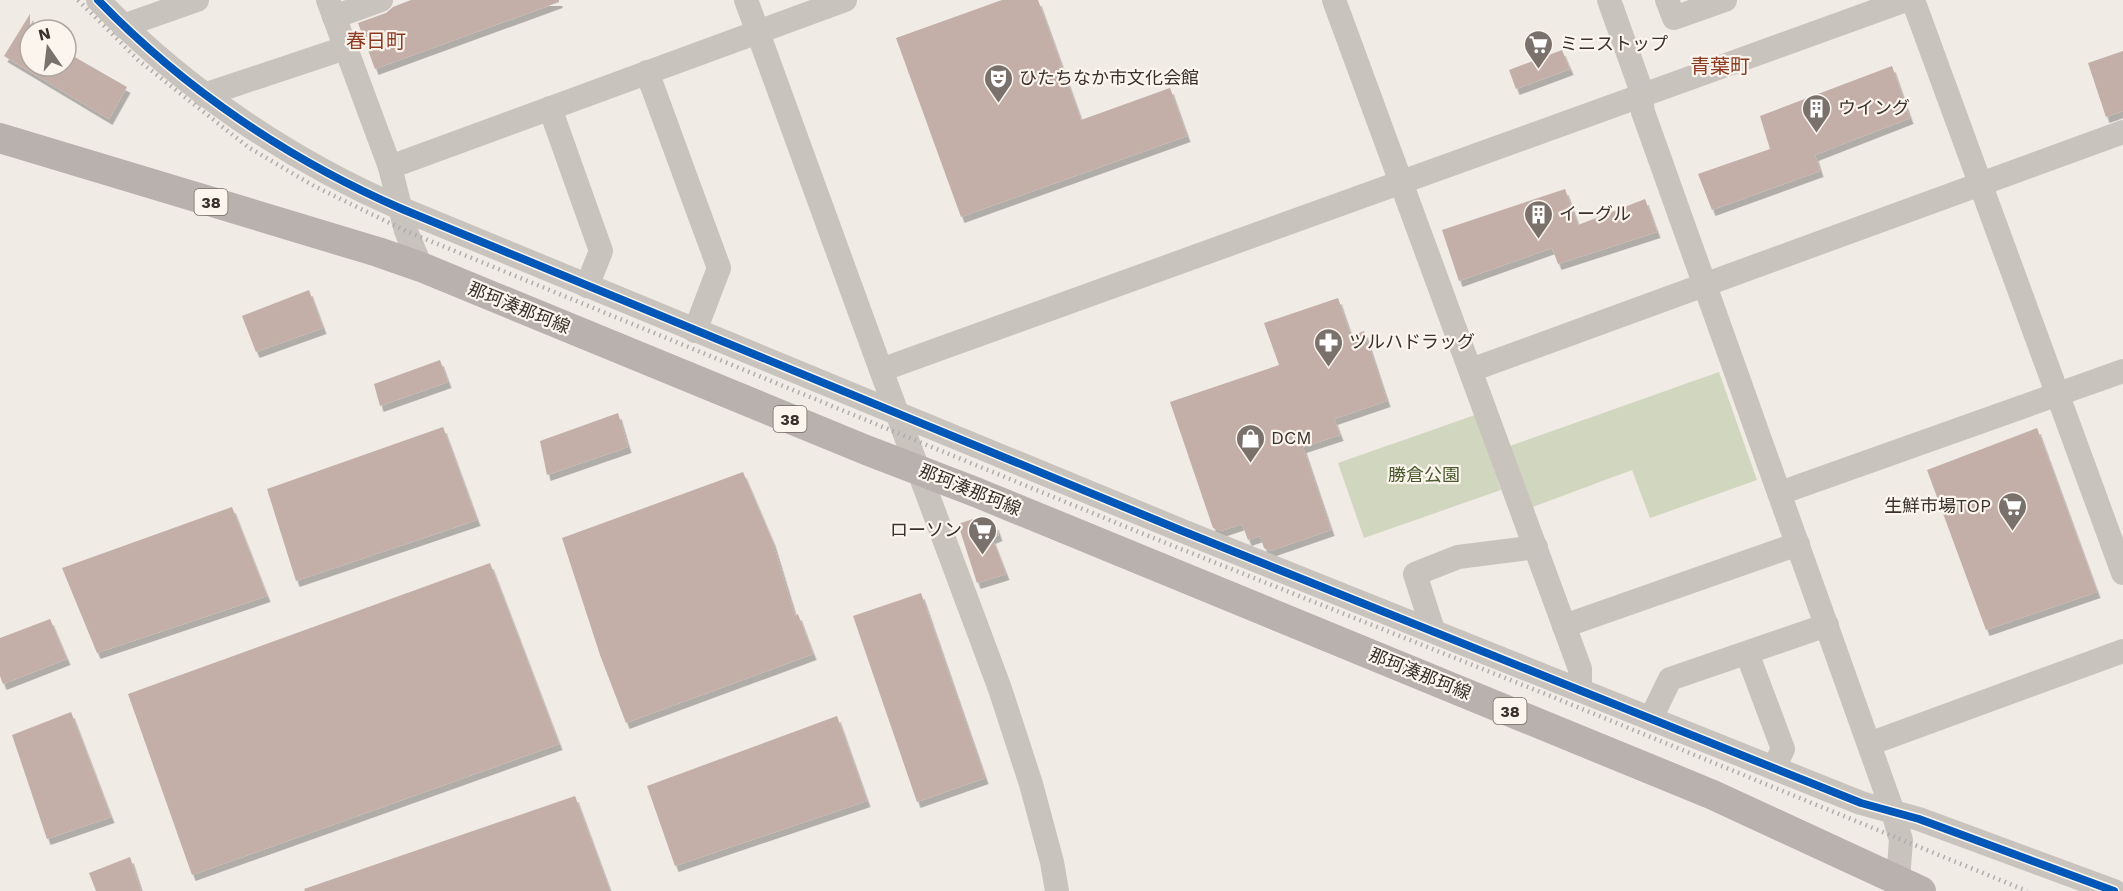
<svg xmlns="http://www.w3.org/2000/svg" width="2123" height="891" font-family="'Work Sans','Noto Sans JP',sans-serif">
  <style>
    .green { fill: #d1d6bf }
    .building { fill: #c3afa7; filter: url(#shadow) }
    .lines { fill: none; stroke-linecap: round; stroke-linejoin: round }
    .minor { stroke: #c9c3be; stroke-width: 24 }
    .major { stroke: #b8b1ad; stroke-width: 30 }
    .rail { stroke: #b1aca8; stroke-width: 4.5; stroke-dasharray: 1.5 4.5; stroke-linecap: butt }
    .cycleway-casing { stroke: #fbf5ee; stroke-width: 11 }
    .cycleway { stroke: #0057b8; stroke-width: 8 }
    .labels { text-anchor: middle; stroke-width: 4.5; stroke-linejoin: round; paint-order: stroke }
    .shield { fill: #fbf5ee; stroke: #756b66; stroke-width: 1.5 }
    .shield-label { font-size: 16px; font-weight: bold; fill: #3b302b }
    .poi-label { font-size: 18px; fill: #3b302b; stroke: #fbf5ee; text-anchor: start }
    .street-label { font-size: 18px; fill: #3b302b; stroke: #fbf5ee }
    .park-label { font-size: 18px; fill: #4a5a2e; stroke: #fbf5ee }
    .neighbourhood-label { font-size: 20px; fill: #8c3b22; stroke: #fbf5ee }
  </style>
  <defs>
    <filter id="shadow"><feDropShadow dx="3.5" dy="6" stdDeviation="0" flood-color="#0004"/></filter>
  </defs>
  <rect width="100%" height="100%" fill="#f0ebe5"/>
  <!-- green -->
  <g class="green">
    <path d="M1719,372L1757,480L1650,518L1632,470L1530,508L1507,447Z"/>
    <path d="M1475,415L1501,490L1364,538L1338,463Z"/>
  </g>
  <!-- building -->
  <g class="building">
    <path d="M411,0H559V2L375,69L358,23L386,13L393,7Z"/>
    <path d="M1002,0H1038L1081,120L1170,88L1187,136L961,217L896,38Z"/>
    <path d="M30,14V66H66V52L127,87L109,119L4,56Z"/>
    <path d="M1562,50L1570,69L1516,89L1509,70Z"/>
    <path d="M2123,51V111L2106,117L2088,63Z"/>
    <path d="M1892,66L1910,118L1815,155L1820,171L1712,210L1698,174L1770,149L1760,116Z"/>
    <path d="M1565,189L1578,225L1645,199L1657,232L1558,264L1552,248L1459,281L1442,230Z"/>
    <path d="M309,290L323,328L256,352L242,316Z"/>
    <path d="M1338,298L1351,336L1364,331L1387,401L1334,419L1340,435L1303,447L1331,530L1270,551L1264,548L1260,536L1248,540L1242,524L1221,531L1213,528L1170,402L1279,365L1264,323Z"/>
    <path d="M440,360L448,382L380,406L374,384Z"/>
    <path d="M618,413L628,447L547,475L540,441Z"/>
    <path d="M443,427L477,520L296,581L267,489Z"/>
    <path d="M2037,428L2097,592L1986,630L1927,470Z"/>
    <path d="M743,472L772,540L795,616L798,614L813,654L626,723L600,655L562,538Z"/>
    <path d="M232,507L267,596L97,653L62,568Z"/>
    <path d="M979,517L995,524L999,535L992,538L1006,574L977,583L958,524Z"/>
    <path d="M490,563L559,744L192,875L128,694Z"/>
    <path d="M921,593L985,778L917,802L853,616Z"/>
    <path d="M50,619L67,659L3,684L0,676V638Z"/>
    <path d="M71,712L111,817L47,839L12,735Z"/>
    <path d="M837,716L867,801L675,866L647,786Z"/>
    <path d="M575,796L610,891H305L304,889Z"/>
    <path d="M130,857L141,891H96L89,873Z"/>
  </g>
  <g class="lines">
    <!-- minor -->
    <g class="minor">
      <path d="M98,0C184,89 289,160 402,209L1185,532L1861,803L1919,819L2114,891"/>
      <path d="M328,0L390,167L406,231L421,267"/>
      <path d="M746,0L881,370L1000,689L1031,784L1052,862L1057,891"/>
      <path d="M1334,0L1580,669V689"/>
      <path d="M1609,0L1639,84L1643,112L1893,812L1901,840L1898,880"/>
      <path d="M1667,0L1674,18L1725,0"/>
      <path d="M1913,0L2123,573"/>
      <path d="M334,17L381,0"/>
      <path d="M123,26L197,0"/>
      <path d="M647,72L719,268L695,331"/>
      <path d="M204,95L345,48"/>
      <path d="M550,108L601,251L587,286"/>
      <path d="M390,167L845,0"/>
      <path d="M881,370L1906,0"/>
      <path d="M1471,370L2123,132"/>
      <path d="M1780,493L2123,371"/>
      <path d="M1564,626L1798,544"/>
      <path d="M1433,630L1415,574L1458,557L1536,547"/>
      <path d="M1747,653L1783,749L1774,768"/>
      <path d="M1651,718L1670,679L1827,625"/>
      <path d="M1869,744L2123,651"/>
    </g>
    <!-- major -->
    <path class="major" d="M0,138L378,252L421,267L866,450L978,493L1713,795L1921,891"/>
    <!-- rail -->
    <path class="rail" d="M78,0L138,60L248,147L314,186L406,231L1146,535L1548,695L2027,891"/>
    <defs>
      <path id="cycleway" d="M98,0C184,89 289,160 402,209L1185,532L1861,803L1919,819L2114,891"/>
    </defs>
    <!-- cycleway casing -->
    <use href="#cycleway" class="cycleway-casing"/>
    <!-- cycleway -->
    <use href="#cycleway" class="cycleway"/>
  </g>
  <!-- icons -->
  <defs>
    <symbol id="supermarket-pin" viewBox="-11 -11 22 30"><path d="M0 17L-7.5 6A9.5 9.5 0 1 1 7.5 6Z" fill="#7a716c" stroke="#fbf5ee"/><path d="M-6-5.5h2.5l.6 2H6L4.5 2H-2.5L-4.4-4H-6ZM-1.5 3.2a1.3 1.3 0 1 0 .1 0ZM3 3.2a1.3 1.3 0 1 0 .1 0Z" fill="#fff"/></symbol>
    <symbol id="theatre-pin" viewBox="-11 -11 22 30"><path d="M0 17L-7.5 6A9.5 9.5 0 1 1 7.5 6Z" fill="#7a716c" stroke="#fbf5ee"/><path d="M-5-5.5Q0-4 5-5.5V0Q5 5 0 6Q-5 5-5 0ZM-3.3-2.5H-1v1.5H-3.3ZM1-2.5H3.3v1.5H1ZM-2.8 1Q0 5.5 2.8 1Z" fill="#fff"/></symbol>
    <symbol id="building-pin" viewBox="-11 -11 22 30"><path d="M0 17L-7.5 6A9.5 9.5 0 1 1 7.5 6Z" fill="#7a716c" stroke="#fbf5ee"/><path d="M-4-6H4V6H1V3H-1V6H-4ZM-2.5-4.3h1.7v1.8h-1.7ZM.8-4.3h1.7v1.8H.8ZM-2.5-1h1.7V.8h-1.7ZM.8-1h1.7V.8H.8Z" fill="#fff"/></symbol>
    <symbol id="pharmacy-pin" viewBox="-11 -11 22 30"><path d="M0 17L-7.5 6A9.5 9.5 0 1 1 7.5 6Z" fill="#7a716c" stroke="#fbf5ee"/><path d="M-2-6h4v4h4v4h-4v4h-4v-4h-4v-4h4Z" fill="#fff"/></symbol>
    <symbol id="shop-pin" viewBox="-11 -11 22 30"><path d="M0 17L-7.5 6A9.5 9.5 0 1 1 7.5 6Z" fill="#7a716c" stroke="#fbf5ee"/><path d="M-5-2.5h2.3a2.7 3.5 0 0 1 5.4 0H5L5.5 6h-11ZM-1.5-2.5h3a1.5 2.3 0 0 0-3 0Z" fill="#fff"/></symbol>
  </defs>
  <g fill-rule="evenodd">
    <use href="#supermarket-pin" x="1522" y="28" width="33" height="45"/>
    <use href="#theatre-pin" x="982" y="62" width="33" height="45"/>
    <use href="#building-pin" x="1800" y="92" width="33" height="45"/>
    <use href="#building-pin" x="1522" y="198" width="33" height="45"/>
    <use href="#pharmacy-pin" x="1312" y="326" width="33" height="45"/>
    <use href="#shop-pin" x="1234" y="422" width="33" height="45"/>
    <use href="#supermarket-pin" x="1996" y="490" width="33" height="45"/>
    <use href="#supermarket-pin" x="966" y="514" width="33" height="45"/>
  </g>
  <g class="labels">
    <!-- shield labels -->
    <g class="shield">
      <rect x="194.5" y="189" width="33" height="26" rx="4.5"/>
      <rect x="773.5" y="406" width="33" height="26" rx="4.5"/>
      <rect x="1493.5" y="698" width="33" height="26" rx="4.5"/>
    </g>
    <g class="shield-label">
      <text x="211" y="208">38</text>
      <text x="790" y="425">38</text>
      <text x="1510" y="717">38</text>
    </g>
    <!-- poi labels -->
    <g class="poi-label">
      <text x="1560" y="50">ミニストップ</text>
      <text x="1019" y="84">ひたちなか市文化会館</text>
      <text x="1838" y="114">ウイング</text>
      <text x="1559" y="220">イーグル</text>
      <text x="1349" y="348">ツルハドラッグ</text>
      <text x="1271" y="444">DCM</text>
      <text x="1991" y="512" text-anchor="end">生鮮市場TOP</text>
      <text x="962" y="536" text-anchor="end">ローソン</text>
    </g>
    <!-- street labels -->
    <g class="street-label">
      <text transform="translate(519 308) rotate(22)" y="6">那珂湊那珂線</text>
      <text transform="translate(970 490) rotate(22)" y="6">那珂湊那珂線</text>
      <text transform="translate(1420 674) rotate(22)" y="6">那珂湊那珂線</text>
    </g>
    <!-- park labels -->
    <g class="park-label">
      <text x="1424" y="481">勝倉公園</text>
    </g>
    <!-- neighbourhood labels -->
    <g class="neighbourhood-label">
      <text x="376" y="48">春日町</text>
      <text x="1720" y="73">青葉町</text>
    </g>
  </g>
  <!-- north arrow -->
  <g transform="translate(48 48) rotate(346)"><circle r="28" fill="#fbf5ee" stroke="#aea6a0" stroke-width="1.5"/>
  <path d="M0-4.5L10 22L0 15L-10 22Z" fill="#7a716c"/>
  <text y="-9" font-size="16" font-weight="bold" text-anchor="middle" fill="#3b302b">N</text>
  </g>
</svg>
